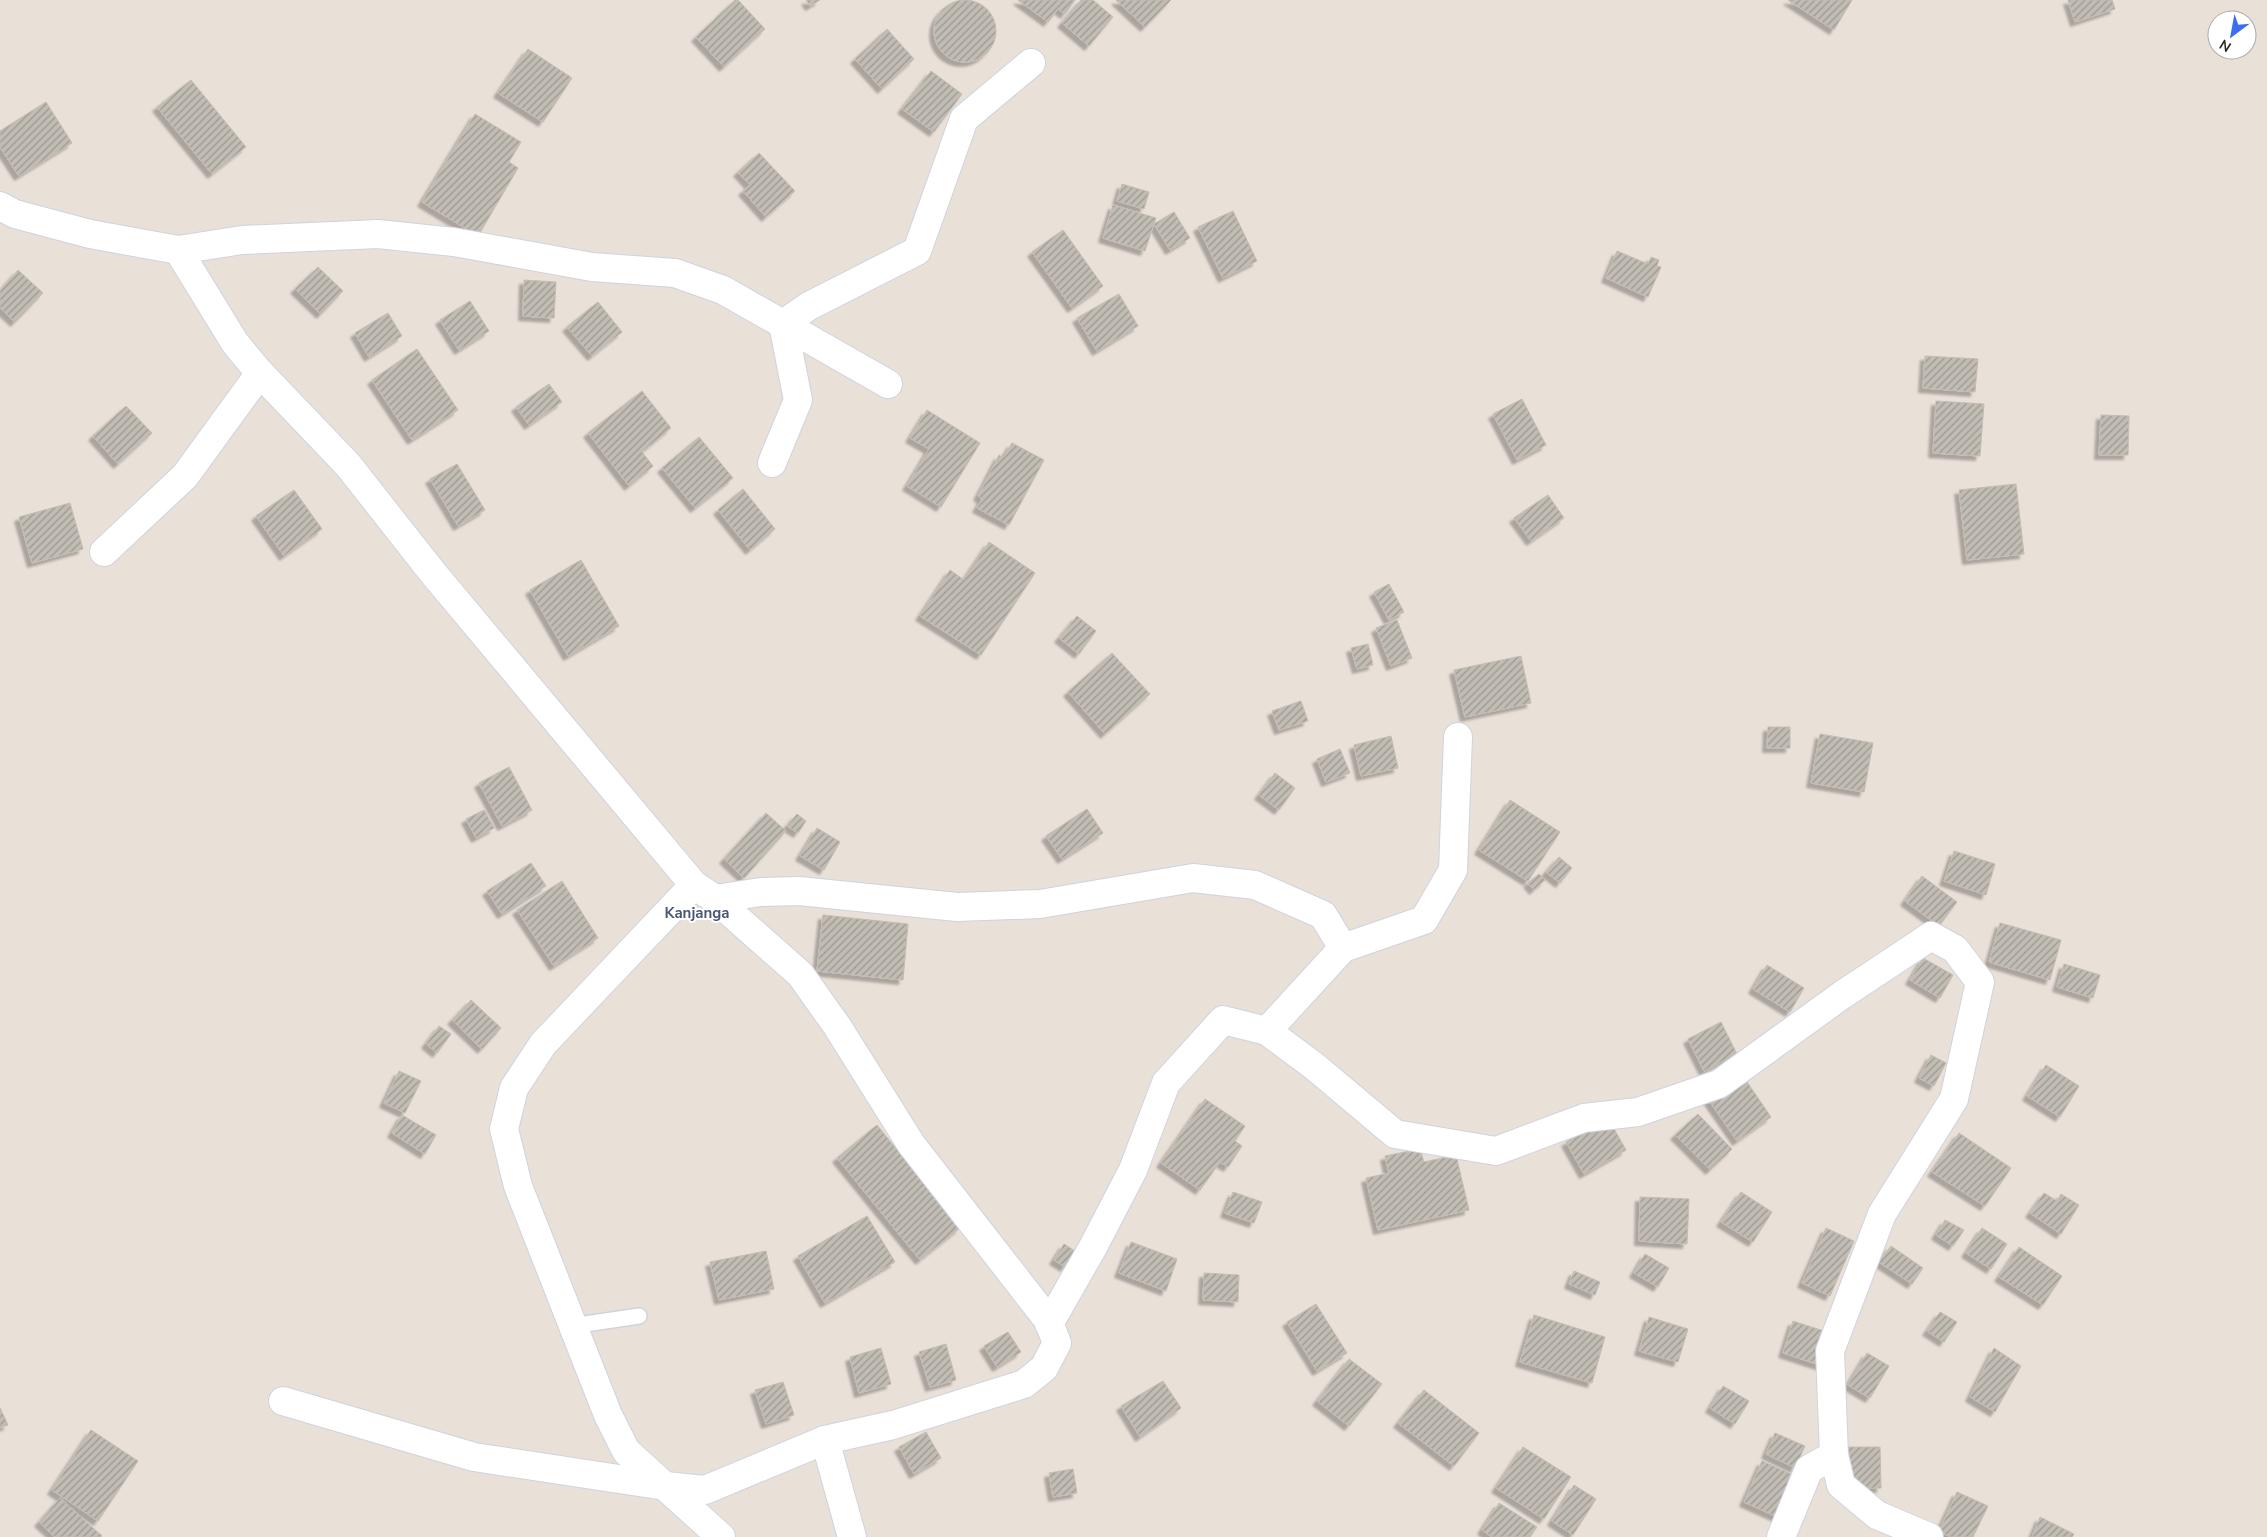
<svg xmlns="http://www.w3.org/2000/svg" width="2267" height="1537" font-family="'Nunito Sans',sans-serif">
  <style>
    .building { fill: url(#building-hatch); stroke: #c4bcb3; filter: url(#shadow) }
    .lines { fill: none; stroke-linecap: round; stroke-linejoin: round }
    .service-casing { stroke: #ced3df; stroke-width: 18 }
    .minor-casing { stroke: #ced3df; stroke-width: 30 }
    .service { stroke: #fff; stroke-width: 15 }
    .minor { stroke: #fff; stroke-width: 28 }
    .labels { text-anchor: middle; stroke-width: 4; stroke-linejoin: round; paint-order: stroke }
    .quarter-label { font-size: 15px; font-weight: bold; fill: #4a5574; stroke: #fff }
  </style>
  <defs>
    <pattern id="building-hatch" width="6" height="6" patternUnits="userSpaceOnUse" patternTransform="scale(1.25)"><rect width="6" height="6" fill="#c1bcb4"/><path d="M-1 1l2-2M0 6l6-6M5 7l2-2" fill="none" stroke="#9d9992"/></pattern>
    <filter id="shadow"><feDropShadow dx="-4.5" dy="4.5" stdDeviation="1" flood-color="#0004"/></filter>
  </defs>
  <rect width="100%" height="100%" fill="#e9e0d8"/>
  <!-- building -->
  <g class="building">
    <path d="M735,0H738L765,29L724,67L696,37Z"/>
    <path d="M806,0H820L810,6Z"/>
    <path d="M1018,0H1075L1065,14L1058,9L1048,22Z"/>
    <path d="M1081,0H1093L1113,17L1089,46L1062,23Z"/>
    <path d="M1116,0H1171L1145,27Z"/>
    <path d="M1788,0H1852L1834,30Z"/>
    <path d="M2068,0H2112L2115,9L2075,22Z"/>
    <circle cx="965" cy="31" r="31"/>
    <path d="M887,29L914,59L882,89L855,59Z"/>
    <path d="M528,49L572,78L543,122L498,93Z"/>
    <path d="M931,71L962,94L934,132L902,109Z"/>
    <path d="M191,80L246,147L212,174L157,107Z"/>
    <path d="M46,102L72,143L19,176L0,147V131Z"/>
    <path d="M475,114L521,142L509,162L518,168L478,236L422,202Z"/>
    <path d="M759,153L795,191L766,217L743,191L750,185L738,172Z"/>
    <path d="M1122,184L1149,192L1144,209L1117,201Z"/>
    <path d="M1113,205L1156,218L1145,251L1103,238Z"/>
    <path d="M1233,211L1257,261L1223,278L1198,227Z"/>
    <path d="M1174,212L1190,238L1170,250L1154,224Z"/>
    <path d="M1063,230L1103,286L1072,308L1032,252Z"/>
    <path d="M1617,251L1648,264L1651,257L1659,260L1657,266L1661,267L1648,297L1606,278Z"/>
    <path d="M318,267L343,291L321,314L295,289Z"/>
    <path d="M18,270L43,293L15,322L0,308V291Z"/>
    <path d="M524,280L556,282L554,318L523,316Z"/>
    <path d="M1119,294L1138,326L1097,351L1077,318Z"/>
    <path d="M470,301L489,331L459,350L440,320Z"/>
    <path d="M598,302L622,332L592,356L567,327Z"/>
    <path d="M388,313L402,336L369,357L355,333Z"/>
    <path d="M417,349L458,410L412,440L372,380Z"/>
    <path d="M1925,356L1978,359L1975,392L1923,388Z"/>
    <path d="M549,384L562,402L529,425L516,407Z"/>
    <path d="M642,391L671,428L642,452L653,466L629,486L588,433Z"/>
    <path d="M1522,399L1546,445L1517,460L1493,414Z"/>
    <path d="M1936,401L1984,404L1980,456L1933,453Z"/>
    <path d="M126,406L152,433L118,464L93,436Z"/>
    <path d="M927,410L980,443L941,507L907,486L929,449L910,438Z"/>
    <path d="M2101,415L2129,416L2128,455H2099Z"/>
    <path d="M699,437L733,478L695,508L662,468Z"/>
    <path d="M1012,443L1044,460L1009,525L977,508L982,499L978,496L999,455L1003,458Z"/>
    <path d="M457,464L485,510L458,526L430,479Z"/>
    <path d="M2016,484L2024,554L1967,560L1959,490Z"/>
    <path d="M743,489L775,529L750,550L718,510Z"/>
    <path d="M294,490L322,529L284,556L256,516Z"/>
    <path d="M1548,495L1564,518L1531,541L1514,518Z"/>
    <path d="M70,503L83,549L32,563L19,517Z"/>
    <path d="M989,542L1035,573L981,655L920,616L950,570L964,580Z"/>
    <path d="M581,560L619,626L568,656L530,590Z"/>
    <path d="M1389,584L1404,612L1389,620L1374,592Z"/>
    <path d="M1077,616L1096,631L1079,654L1059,638Z"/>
    <path d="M1397,620L1412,658L1391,666L1376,628Z"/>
    <path d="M1368,644L1373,665L1357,669L1351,648Z"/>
    <path d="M1112,653L1150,694L1105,734L1068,692Z"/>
    <path d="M1521,656L1531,703L1465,717L1454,670Z"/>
    <path d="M1301,701L1308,721L1279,730L1272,711Z"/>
    <path d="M1768,727H1790V748H1767Z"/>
    <path d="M1820,734L1873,743L1864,792L1811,783Z"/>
    <path d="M1391,736L1398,768L1361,776L1354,745Z"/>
    <path d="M1340,749L1350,773L1326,782L1317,759Z"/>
    <path d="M509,767L532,810L502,826L479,783Z"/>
    <path d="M1275,773L1295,788L1279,810L1259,795Z"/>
    <path d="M1510,800L1560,832L1528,881L1479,850Z"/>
    <path d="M1087,809L1103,833L1062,859L1046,836Z"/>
    <path d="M484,810L494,828L476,838L466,819Z"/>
    <path d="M766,813L786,831L744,878L724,859Z"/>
    <path d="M797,814L806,821L798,833L787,826Z"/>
    <path d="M817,828L840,842L824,870L800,856Z"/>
    <path d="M1954,851L1995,864L1986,895L1944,881Z"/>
    <path d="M1559,857L1572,868L1560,883L1546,872Z"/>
    <path d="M531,863L546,886L502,914L487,891Z"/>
    <path d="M1539,874L1545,880L1534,890L1528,883Z"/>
    <path d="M1922,876L1957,902L1939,926L1905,901Z"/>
    <path d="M562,881L598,938L554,966L517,910Z"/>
    <path d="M823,915L908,924L903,980L817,971Z"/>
    <path d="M2000,923L2061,940L2050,980L1989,962Z"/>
    <path d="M1923,958L1953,975L1940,998L1910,980Z"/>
    <path d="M2064,964L2100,975L2093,998L2057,987Z"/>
    <path d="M1767,965L1804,988L1790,1012L1753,989Z"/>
    <path d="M471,1000L501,1028L482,1049L452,1020Z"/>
    <path d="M1721,1022L1737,1054L1704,1071L1688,1039Z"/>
    <path d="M439,1026L451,1034L437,1053L426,1044Z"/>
    <path d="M1931,1055L1946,1063L1934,1086L1919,1078Z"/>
    <path d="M2046,1065L2079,1086L2060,1117L2027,1096Z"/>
    <path d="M399,1071L421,1081L405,1113L384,1103Z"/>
    <path d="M1743,1076L1771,1117L1737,1141L1708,1099Z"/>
    <path d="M1205,1099L1245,1126L1235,1141L1242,1146L1228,1167L1220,1162L1200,1190L1161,1163Z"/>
    <path d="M1698,1114L1732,1149L1710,1170L1675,1135Z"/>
    <path d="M402,1115L436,1135L425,1154L392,1133Z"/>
    <path d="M1608,1118L1626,1150L1584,1174L1566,1142Z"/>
    <path d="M877,1125L960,1228L920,1260L837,1158Z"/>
    <path d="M1959,1133L2011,1168L1985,1206L1932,1172Z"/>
    <path d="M1420,1149L1424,1162L1456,1155L1469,1210L1378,1230L1366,1178L1389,1173L1385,1156Z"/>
    <path d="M1233,1192L1262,1202L1254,1223L1225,1213Z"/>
    <path d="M1741,1192L1772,1212L1753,1242L1721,1222Z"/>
    <path d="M2044,1193L2057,1201L2061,1194L2079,1205L2061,1234L2030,1213Z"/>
    <path d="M1640,1197L1689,1199L1687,1244L1639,1241Z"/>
    <path d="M867,1216L895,1262L825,1303L798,1256Z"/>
    <path d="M1945,1220L1964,1230L1953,1246L1936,1235Z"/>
    <path d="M1826,1228L1854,1241L1830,1296L1802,1283Z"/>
    <path d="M1982,1228L2007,1244L1991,1269L1966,1253Z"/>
    <path d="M1131,1242L1177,1259L1166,1291L1119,1273Z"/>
    <path d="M1064,1244L1075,1251L1065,1267L1054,1260Z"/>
    <path d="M1891,1246L1923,1268L1912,1284L1879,1262Z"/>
    <path d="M2019,1247L2062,1276L2043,1305L1999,1277Z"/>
    <path d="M766,1251L774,1289L719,1300L710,1262Z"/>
    <path d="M1645,1254L1669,1268L1658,1287L1634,1273Z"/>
    <path d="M1574,1271L1600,1282L1595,1295L1569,1284Z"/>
    <path d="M1204,1273L1239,1275L1238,1302L1203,1300Z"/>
    <path d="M1316,1304L1347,1353L1317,1371L1287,1322Z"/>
    <path d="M1940,1312L1957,1322L1944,1342L1927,1331Z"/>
    <path d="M1534,1315L1605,1337L1592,1383L1520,1362Z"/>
    <path d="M1649,1317L1688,1329L1678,1362L1639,1351Z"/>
    <path d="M1793,1321L1833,1334L1823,1366L1783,1353Z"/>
    <path d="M1008,1332L1021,1352L997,1367L984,1346Z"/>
    <path d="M946,1344L956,1380L930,1387L919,1352Z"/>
    <path d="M881,1348L891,1384L859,1393L850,1357Z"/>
    <path d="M1994,1348L2021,1366L1995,1412L1970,1397Z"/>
    <path d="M1867,1353L1889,1366L1870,1398L1848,1385Z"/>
    <path d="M1349,1359L1382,1384L1349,1426L1317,1401Z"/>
    <path d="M1163,1381L1181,1408L1140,1437L1121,1406Z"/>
    <path d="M783,1382L794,1415L766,1424L755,1390Z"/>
    <path d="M1723,1386L1749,1401L1735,1424L1710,1408Z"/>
    <path d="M1424,1390L1479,1433L1454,1466L1398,1423Z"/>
    <path d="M0,1408L8,1425L0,1428Z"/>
    <path d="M91,1430L138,1461L98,1521L52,1490Z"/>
    <path d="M926,1432L941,1458L914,1474L899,1447Z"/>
    <path d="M1775,1433L1805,1446L1795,1468L1766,1454Z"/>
    <path d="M1523,1447L1571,1477L1544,1519L1496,1488Z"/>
    <path d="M1848,1447H1880L1881,1488L1849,1489Z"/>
    <path d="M1762,1461L1800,1478L1782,1519L1744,1502Z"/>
    <path d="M1073,1469L1077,1493L1053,1497L1049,1473Z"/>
    <path d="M1574,1485L1596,1499L1573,1535L1552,1521Z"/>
    <path d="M1957,1492L1988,1506L1973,1537H1951L1939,1531Z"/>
    <path d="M60,1498L102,1536L101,1537H55L39,1522Z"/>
    <path d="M1499,1503L1537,1527L1530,1537H1492L1482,1530Z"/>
    <path d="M2040,1517L2074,1534L2072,1537H2032Z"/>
  </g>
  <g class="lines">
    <defs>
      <path id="service" d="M572,1326L639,1316"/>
      <g id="minor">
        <path d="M0,206L15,214L90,234L178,250L242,240L378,234L454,242L592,267L675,273L723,290L888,384"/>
        <path d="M178,250L235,343L260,373L348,465L433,573L694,885L715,899L800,974L837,1026L911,1144L1048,1320L1057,1343L1044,1368L1024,1384L893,1425L825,1440L705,1490L665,1486L474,1457L283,1401"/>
        <path d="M772,463L798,400L783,324L809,306L917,251L964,119L1031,63"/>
        <path d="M104,552L185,476L260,373"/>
        <path d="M1458,737L1453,870L1424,920L1343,948L1267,1031L1314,1066L1395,1134L1496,1151L1584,1118L1638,1112L1719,1084L1842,995L1931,936L1955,949L1980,982L1954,1099L1882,1214L1830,1351L1834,1455L1841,1485L1877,1515L1929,1537"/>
        <path d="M694,885L543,1044L514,1088L504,1129L518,1186L608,1415L626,1451L721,1537"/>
        <path d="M715,899L761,892L799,891L957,907L1040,904L1193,878L1255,885L1323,915L1343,948"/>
        <path d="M1049,1324L1093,1247L1133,1170L1166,1083L1223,1020L1267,1031"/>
        <path d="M825,1440L852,1537"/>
        <path d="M1781,1537L1809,1469L1834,1455"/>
      </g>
    </defs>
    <!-- service casing -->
    <use href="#service" class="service-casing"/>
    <!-- minor casing -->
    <use href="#minor" class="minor-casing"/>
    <!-- service -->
    <use href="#service" class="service"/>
    <!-- minor -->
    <use href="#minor" class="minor"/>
  </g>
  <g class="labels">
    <!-- quarter labels -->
    <g class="quarter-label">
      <text x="697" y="918">Kanjanga</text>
    </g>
  </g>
  <!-- north arrow -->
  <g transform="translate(2232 35) rotate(212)"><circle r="24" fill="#ffffff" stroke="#a9a9a9"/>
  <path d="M0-4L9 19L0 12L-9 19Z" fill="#3d6df1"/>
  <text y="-8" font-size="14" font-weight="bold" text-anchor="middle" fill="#272727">N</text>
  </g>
</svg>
